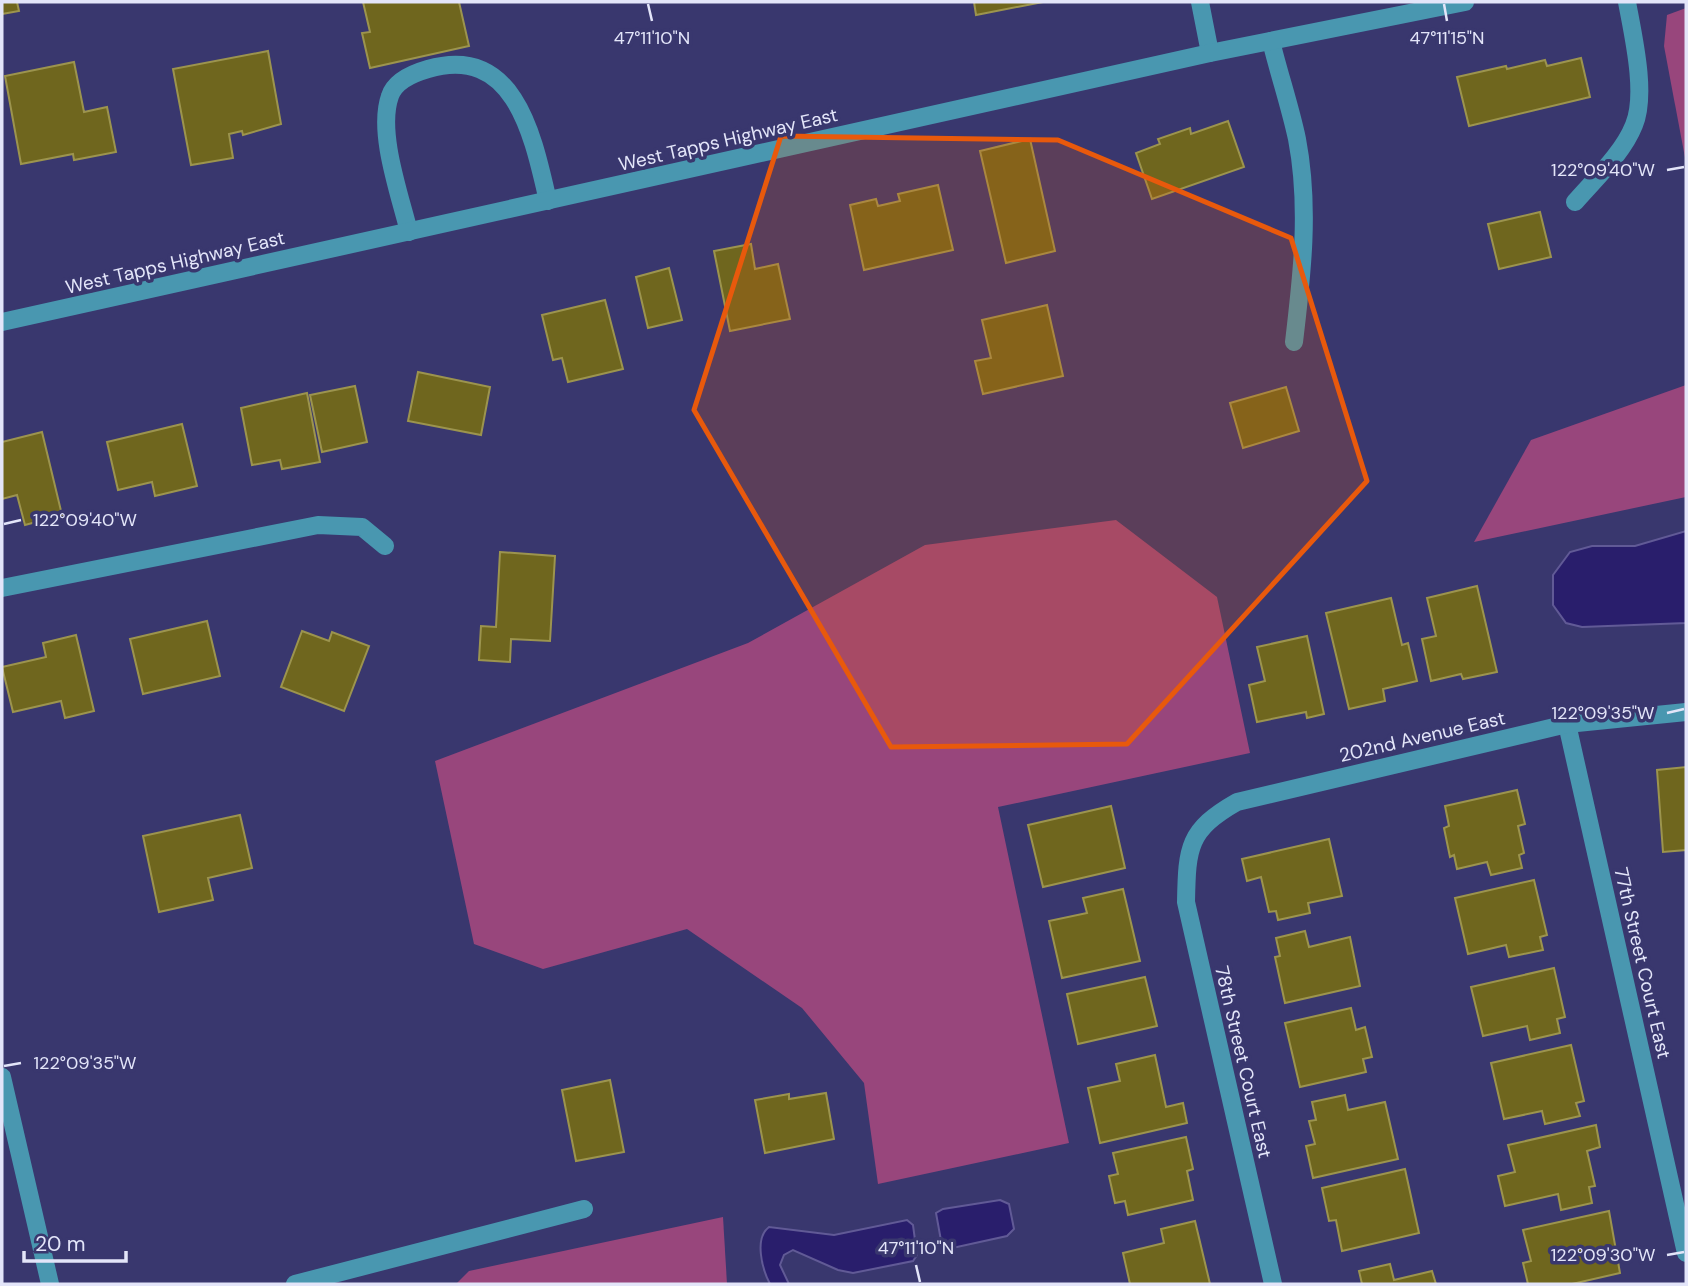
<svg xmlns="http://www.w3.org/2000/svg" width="1688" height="1286" font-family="'DM Sans',sans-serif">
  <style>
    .forest { fill: #98467c }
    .water { fill: #291e6c; stroke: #615a96; stroke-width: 2 }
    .building { fill: #6f661e; stroke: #9c944e; stroke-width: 2 }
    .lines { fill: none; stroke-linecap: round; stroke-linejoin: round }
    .minor { stroke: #4997b0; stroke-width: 18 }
    .marked { fill: #e8590c; fill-opacity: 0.2; stroke: #e8590c; stroke-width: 5; stroke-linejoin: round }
    .ticks { fill: none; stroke: #e3e5f9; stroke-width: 2.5 }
    .labels { text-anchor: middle; stroke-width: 7; stroke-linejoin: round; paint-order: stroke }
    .street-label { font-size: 19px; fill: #e3e5f9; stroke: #39376e }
    .ticks-label { font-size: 18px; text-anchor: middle; fill: #e3e5f9; stroke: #39376e; stroke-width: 7; stroke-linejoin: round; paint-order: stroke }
  </style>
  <rect width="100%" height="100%" fill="#39376e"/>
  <!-- forest -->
  <g class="forest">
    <path d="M1686,8V163L1664,46L1667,15Z"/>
    <path d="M1686,385V497L1474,542L1531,440Z"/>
    <path d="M1116,520L1217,597L1250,753L998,807L1069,1143L878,1184L864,1083L802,1008L687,929L543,969L474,944L435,761L748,643L925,545Z"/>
    <path d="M723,1217L727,1284H456L469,1271Z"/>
  </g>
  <!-- water -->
  <g class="water">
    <path d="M1686,531V623L1582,627L1566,623L1553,605V575L1570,552L1592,546H1635Z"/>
    <path d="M1000,1200L1009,1204L1014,1229L1007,1236L948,1249L942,1246L936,1213L943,1209Z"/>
    <path d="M907,1220L913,1225L917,1255L913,1261L853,1273L838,1270L793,1250L784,1255L780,1265L789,1284H770C762,1269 754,1238 769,1227L834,1235Z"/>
  </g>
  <!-- building -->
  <g class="building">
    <path d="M2,2H17L19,11L2,14Z"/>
    <path d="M363,2H459L469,46L370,68L362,33L370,32Z"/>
    <path d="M974,2H1043L976,15Z"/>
    <path d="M268,51L281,124L243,135L242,131L229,134L233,158L191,165L173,69Z"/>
    <path d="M1581,58L1590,97L1469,126L1457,77L1506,66L1507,69L1545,60L1547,66Z"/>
    <path d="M74,62L84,112L107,107L116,152L74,160L73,154L21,164L5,76Z"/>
    <path d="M1228,121L1244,167L1152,199L1136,153L1160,144L1158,139L1190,128L1191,134Z"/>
    <path d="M1030,139L1055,251L1006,263L980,151Z"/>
    <path d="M938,185L953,250L864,270L850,205L876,199L878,206L900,201L898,194Z"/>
    <path d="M1540,212L1551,257L1499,269L1488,224Z"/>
    <path d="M751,244L755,269L778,264L790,319L730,331L714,251Z"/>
    <path d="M669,268L682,320L648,328L636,277Z"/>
    <path d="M605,300L623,369L568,382L562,358L553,360L542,315Z"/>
    <path d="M1047,305L1063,376L983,394L975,361L991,358L982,320Z"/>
    <path d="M418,372L490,387L481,435L408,421Z"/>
    <path d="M355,386L367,442L322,452L310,395Z"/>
    <path d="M1286,387L1299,431L1243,448L1230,403Z"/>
    <path d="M307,393L320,462L282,469L280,460L252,465L241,408Z"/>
    <path d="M182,424L197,486L155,496L152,482L118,490L107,442Z"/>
    <path d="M42,432L62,515L25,525L17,495L2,499V442Z"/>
    <path d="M500,552L555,556L550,641L511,639L510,662L479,660L481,626L496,627Z"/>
    <path d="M1477,586L1497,672L1463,679L1461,674L1431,681L1422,639L1436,636L1427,598Z"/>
    <path d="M1391,598L1402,645L1408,643L1417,681L1383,689L1385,701L1349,709L1326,613Z"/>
    <path d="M207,621L220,676L143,694L130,639Z"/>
    <path d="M302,631L329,641L332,632L369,646L344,711L281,687Z"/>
    <path d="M76,635L94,711L65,718L61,701L13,712L2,667L46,657L43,643Z"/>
    <path d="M1307,636L1324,714L1307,718L1306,712L1257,722L1249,685L1265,681L1257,647Z"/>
    <path d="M1686,767V850L1663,852L1657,770Z"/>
    <path d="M1517,790L1525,824L1518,826L1524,853L1519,855L1522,868L1491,875L1487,862L1457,869L1454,855L1450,857L1444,828L1449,826L1445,806Z"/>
    <path d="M1111,806L1125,868L1043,887L1028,825Z"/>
    <path d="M240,815L252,868L208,878L213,900L159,912L143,836Z"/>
    <path d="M1329,839L1342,896L1308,903L1310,913L1278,920L1276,911L1269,912L1261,877L1247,881L1242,859Z"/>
    <path d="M1534,880L1547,935L1540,937L1543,950L1509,957L1506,945L1468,954L1455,898Z"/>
    <path d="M1123,889L1140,961L1062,978L1049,921L1087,913L1083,898Z"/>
    <path d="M1305,931L1309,947L1350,937L1360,986L1285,1003L1275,957L1280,956L1276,938Z"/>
    <path d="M1554,968L1565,1017L1557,1019L1560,1033L1530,1040L1527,1026L1483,1036L1471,987Z"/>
    <path d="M1145,977L1157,1026L1078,1044L1067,994Z"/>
    <path d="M1351,1008L1356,1030L1365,1027L1372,1057L1363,1059L1366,1072L1300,1087L1285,1023Z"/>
    <path d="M1571,1045L1584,1101L1576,1103L1580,1116L1545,1124L1542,1111L1504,1119L1491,1063Z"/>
    <path d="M1155,1055L1166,1107L1183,1103L1187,1123L1100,1143L1088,1088L1120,1081L1116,1064Z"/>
    <path d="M610,1080L624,1152L576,1161L562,1090Z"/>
    <path d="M826,1093L834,1139L765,1153L755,1100L789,1094V1099Z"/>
    <path d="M1345,1095L1348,1110L1385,1102L1398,1159L1313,1178L1306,1146L1315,1144L1309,1121L1316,1120L1312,1102Z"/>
    <path d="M1596,1125L1600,1147L1587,1151L1595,1186L1589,1187L1592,1203L1561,1210L1558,1194L1505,1206L1498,1176L1515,1172L1508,1145Z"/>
    <path d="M1186,1137L1193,1169L1187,1171L1193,1200L1128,1215L1125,1201L1115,1203L1109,1176L1118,1174L1113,1153Z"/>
    <path d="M1405,1169L1419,1233L1342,1251L1336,1220L1329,1221L1322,1188Z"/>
    <path d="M1609,1211L1620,1273L1572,1284H1528L1523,1263L1531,1261L1523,1230Z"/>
    <path d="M1195,1221L1210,1284H1130L1123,1253L1164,1243L1161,1229Z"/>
    <path d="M1390,1264L1394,1280L1432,1271L1436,1284H1362L1359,1271Z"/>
  </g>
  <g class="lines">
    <!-- minor -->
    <g class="minor">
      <path d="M1200,2L1210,53"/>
      <path d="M1271,41C1279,74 1290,106 1297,139C1310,207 1302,275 1294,342"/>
      <path d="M1575,202C1595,179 1623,153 1634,125C1647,94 1633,35 1627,2"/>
      <path d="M409,232C400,195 377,132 390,96C395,81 414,73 428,69C515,44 533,136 548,201"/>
      <path d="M2,322L1210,53L1465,2"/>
      <path d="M2,588L318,525L362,527L385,546"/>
      <path d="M1567,724L1686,1253"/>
      <path d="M2,1077L50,1284"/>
      <path d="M295,1284L584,1209"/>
      <path d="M1273,1284L1186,902C1187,847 1188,830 1237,802L1567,724L1686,712"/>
    </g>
  </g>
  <!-- marked area -->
  <path class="marked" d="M781,136L1058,140L1291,238L1367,481L1127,744L891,747L694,410Z"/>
  <!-- ticks -->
  <path class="ticks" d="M648,4L652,21M1444,4L1447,21M1667,170L1684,167M4,524L21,520M1667,713L1684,709M4,1066L21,1063M1667,1255L1684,1252M916,1265L920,1282"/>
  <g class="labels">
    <!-- street labels -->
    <g class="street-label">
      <text transform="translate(728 139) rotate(-13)" y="7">West Tapps Highway East</text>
      <text transform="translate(175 262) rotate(-13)" y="7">West Tapps Highway East</text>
      <text transform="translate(1422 736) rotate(-13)" y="7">202nd Avenue East</text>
      <text transform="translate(1643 963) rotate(77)" y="7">77th Street Court East</text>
      <text transform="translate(1244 1062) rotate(77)" y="7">78th Street Court East</text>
    </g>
  </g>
  <g class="ticks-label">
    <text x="652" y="44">47°11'10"N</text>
    <text x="1447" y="44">47°11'15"N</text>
    <text x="1603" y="176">122°09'40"W</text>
    <text x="85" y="526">122°09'40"W</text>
    <text x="1603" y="719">122°09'35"W</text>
    <text x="85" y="1069">122°09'35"W</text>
    <text x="916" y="1254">47°11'10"N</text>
    <text x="1603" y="1261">122°09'30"W</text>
  </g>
  <!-- border -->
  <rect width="1688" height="1286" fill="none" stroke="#e3e5f9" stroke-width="7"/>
  <!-- scale -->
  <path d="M24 1251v10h102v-10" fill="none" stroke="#e3e5f9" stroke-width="3.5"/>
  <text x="35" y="1251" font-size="21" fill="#e3e5f9" stroke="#39376e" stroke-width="5" paint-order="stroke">20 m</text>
</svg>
